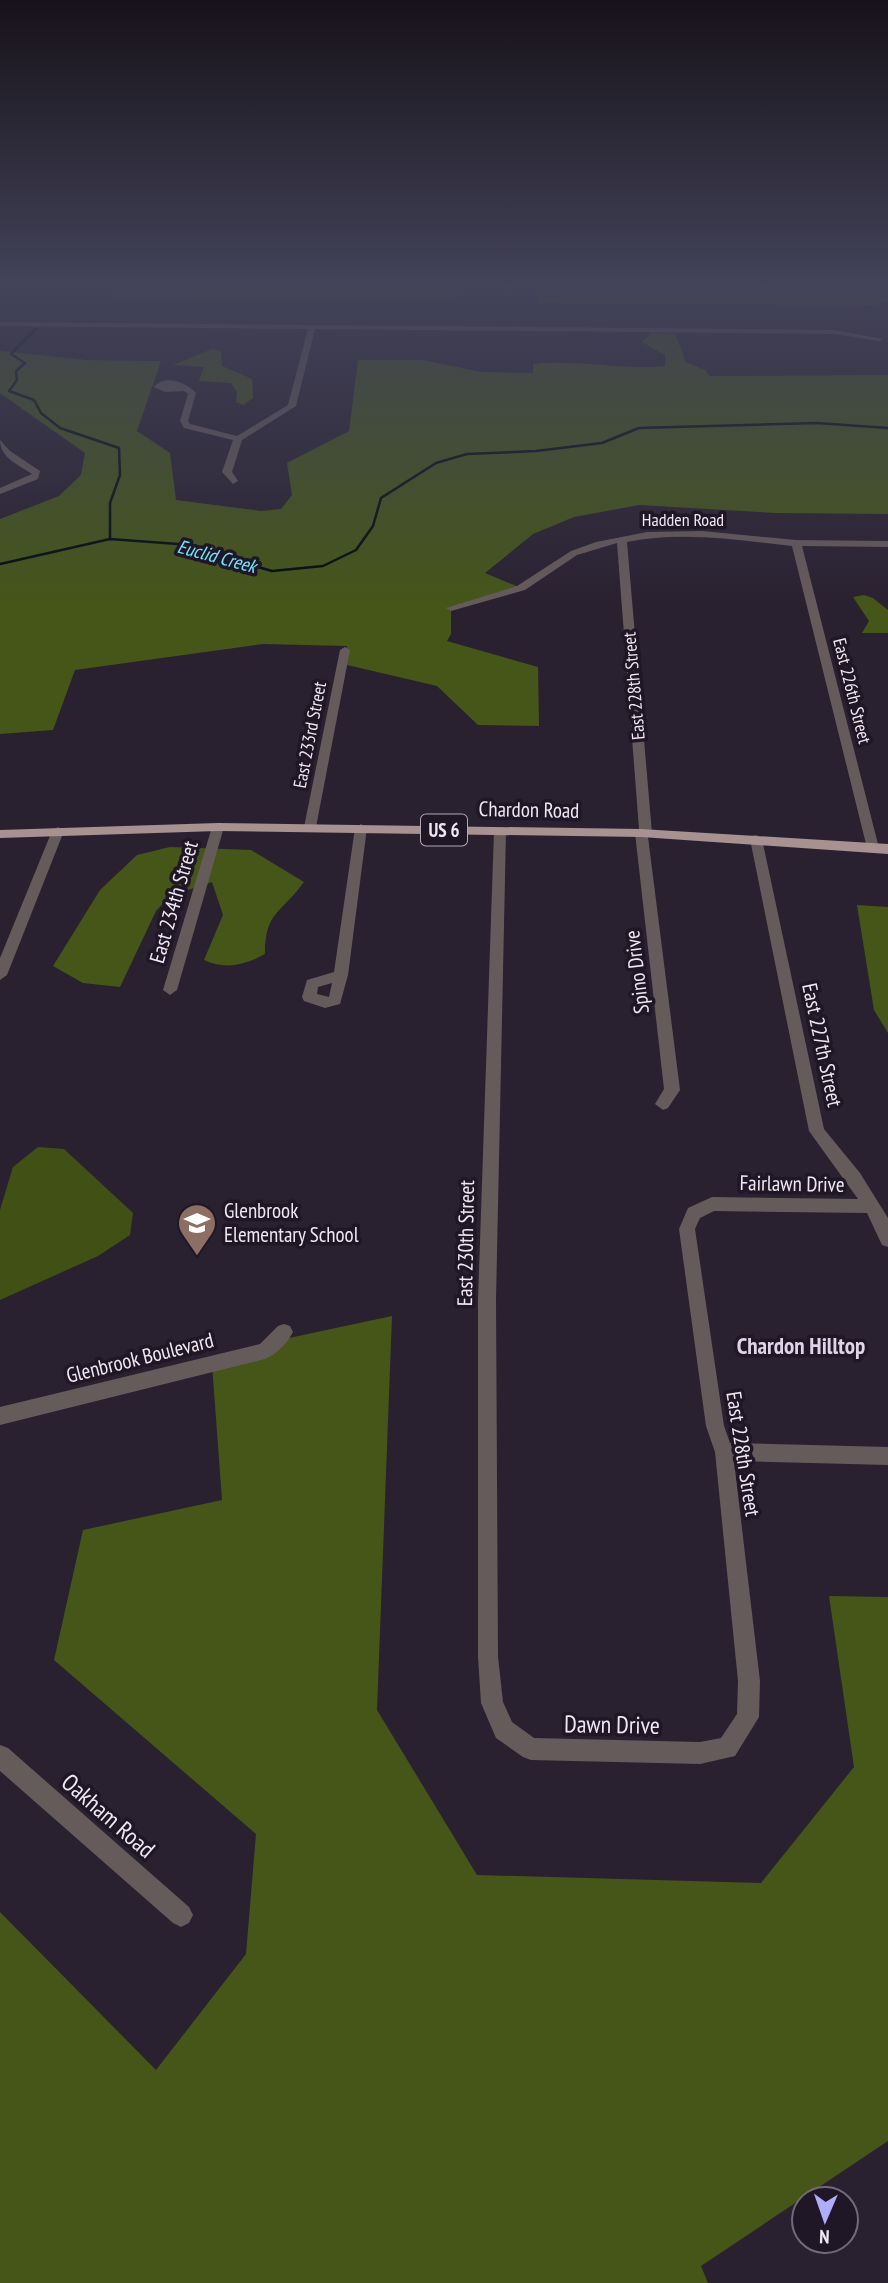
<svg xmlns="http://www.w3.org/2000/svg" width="888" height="2283" font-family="'PT Sans Narrow',sans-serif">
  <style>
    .green { fill: #415115 }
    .forest { fill: #455618 }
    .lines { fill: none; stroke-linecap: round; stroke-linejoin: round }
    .stream { stroke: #010d10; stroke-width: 2.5 }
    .street { fill: #665b5b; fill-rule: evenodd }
    .primary { fill: #a79191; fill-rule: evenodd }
    .labels { text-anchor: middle; stroke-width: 7; stroke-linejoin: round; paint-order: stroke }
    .far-street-label { font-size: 18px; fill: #ede7f2; stroke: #201726 }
    .far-water-label { font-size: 19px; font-style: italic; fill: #6fe6fe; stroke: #201726 }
    .shield { fill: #201726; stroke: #b0a9b5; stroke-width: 2 }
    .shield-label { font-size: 19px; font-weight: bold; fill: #ede7f2 }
    .street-label { font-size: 21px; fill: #ede7f2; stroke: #201726 }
    .poi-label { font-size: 21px; fill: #ede7f2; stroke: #201726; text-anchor: start }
    .neighbourhood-label { font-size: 23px; font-weight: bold; fill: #dfd3e8; stroke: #201726 }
    .near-street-label { font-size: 24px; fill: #ede7f2; stroke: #201726 }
  </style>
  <rect width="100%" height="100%" fill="#292130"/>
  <!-- green -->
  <path class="green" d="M38,1147L64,1149L133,1213L130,1235L98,1256L0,1300V1210L13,1167Z"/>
  <!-- forest -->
  <g class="forest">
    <path d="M119,288H471L446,301L114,298Z"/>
    <path d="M538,288H888V302L875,305L538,303Z"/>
    <path d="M651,333L675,334L686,362L705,370L710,376L888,375V514L776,513L639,505L574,517L533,534L485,573L521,588L451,608V634L447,641L538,667L539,726L478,725L437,686L343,664L347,646L263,644L75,670L53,730L0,734V519L59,496L81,475L85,453L0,393V351L87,360L161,361L137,431L170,453L176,500L261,511L281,509L292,495L287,463L349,431L358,360H423L481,372L533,373V364C577,359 621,370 665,366V355L642,342Z"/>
    <path d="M212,349L221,351L222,366L252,379L253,398L243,405L236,402L237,392L231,383L199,381L204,367L173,365Z"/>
    <path d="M864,595L873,598L888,610V633H862L869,621L853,597Z"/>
    <path d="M170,847L251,850L304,882C281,914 265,911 265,954C245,965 225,970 204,960L223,915L212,882L170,896L156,911L120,987L83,983L53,966L100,890L137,855Z"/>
    <path d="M857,905L888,907V1033L874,1010Z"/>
    <path d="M392,1316L377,1710L477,1875L761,1883L854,1767L829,1596L888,1597V2141L701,2266L708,2283H0V1912L156,2070L246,1954L256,1834L54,1660L83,1530L222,1500L212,1364L289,1338Z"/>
  </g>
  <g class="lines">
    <!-- stream -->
    <g class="stream">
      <path d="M36,329L11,354L25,363L16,371L17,380L9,391L34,400L41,413L60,428L119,448L120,475L110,503V539"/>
      <path d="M0,564L110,539L178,544L272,571L323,566L356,550L373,526L381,498L436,463L467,454L536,451L602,443L639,428L817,423L888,428"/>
    </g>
    <!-- street -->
    <g class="street">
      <path d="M0,322L835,330L883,339L879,341L835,334L315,329L296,406L242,440L232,472L238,481L233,484L222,472L233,440L184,428L180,421L188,394L184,391L165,392L154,387C165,374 186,382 196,393L188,421L190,424L237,436L288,405L308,329L0,326Z"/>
      <path d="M0,440L10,451L40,471L38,479L0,494V488L32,474C19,465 0,458 0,440Z"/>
      <path d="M702,531L796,540L888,541V547L802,546L879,848L873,852L867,848L792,546C737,540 681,531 627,542L652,833L648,837L680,1090L668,1108L663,1110L655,1104L664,1089L635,833L639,829L617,543L577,555L525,590L451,611L446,608L517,586L571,551L596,542L647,532Z"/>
      <path d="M345,647L350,650L316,827L310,831L304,827L340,650Z"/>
      <path d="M218,823L224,827L177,990L170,995L163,990L212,827Z"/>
      <path d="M361,824L367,828L348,975L340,1004L325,1008L304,1001L302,997L307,980L334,972L355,828ZM332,983L329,997L317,994L318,987Z"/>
      <path d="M58,827L64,831L7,975L0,980V958L52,831Z"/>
      <path d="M500,827L506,831L496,1300L498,1657L503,1702L512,1722L534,1738L700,1742L721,1738L737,1714L738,1681L715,1452L706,1426L679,1229L688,1208L712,1197L858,1199L809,1131L750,839L752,836L756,835L762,839L824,1129L860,1173L888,1218V1247L882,1245L867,1213L714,1211L700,1218L695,1229L724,1426L730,1443L888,1447V1465L734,1461L760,1681L759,1717L735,1756L700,1764L531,1760L523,1757L496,1738L481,1703L478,1657V1300L494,831Z"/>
      <path d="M284,1324L290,1326L293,1332C288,1342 276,1355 265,1359L0,1425V1407L260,1344L278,1326Z"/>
      <path d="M0,1745L8,1748L189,1907L193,1915L189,1923L181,1927L173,1923L0,1771Z"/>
    </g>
    <!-- primary -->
    <path class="primary" d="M218,823L641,829L888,844V854L641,837L218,831L0,838V830Z"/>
  </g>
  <!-- sky -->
  <linearGradient id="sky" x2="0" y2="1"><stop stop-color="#17121a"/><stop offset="0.47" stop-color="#434359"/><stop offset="1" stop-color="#434359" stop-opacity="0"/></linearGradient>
  <rect width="888" height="607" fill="url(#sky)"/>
  <!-- icons -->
  <defs>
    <symbol id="school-pin" viewBox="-11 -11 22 30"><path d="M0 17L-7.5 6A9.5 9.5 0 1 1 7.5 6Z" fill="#8d6e63" stroke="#201726"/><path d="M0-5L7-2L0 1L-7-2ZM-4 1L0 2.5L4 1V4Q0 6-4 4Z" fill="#fff"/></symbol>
  </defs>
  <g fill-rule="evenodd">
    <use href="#school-pin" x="175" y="1201" width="44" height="60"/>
  </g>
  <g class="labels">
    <!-- far-street labels -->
    <g class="far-street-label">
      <text x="683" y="526">Hadden Road</text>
      <text transform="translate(634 686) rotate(-95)" y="6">East 228th Street</text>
      <text transform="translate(852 691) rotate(76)" y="6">East 226th Street</text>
      <text transform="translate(310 735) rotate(-79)" y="6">East 233rd Street</text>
    </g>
    <!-- far-water labels -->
    <g class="far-water-label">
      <text transform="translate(217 556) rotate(15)" y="7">Euclid Creek</text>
    </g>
    <!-- shield labels -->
    <rect class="shield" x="421" y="814.5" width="46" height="31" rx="5"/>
    <g class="shield-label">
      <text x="444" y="837">US 6</text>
    </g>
    <!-- street labels -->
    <g class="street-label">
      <text transform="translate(529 810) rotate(1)" y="7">Chardon Road</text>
      <text transform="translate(174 902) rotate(-74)" y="7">East 234th Street</text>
      <text transform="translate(637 972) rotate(-97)" y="7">Spino Drive</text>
      <text transform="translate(822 1045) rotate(78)" y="7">East 227th Street</text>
      <text transform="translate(792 1184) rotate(1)" y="7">Fairlawn Drive</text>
      <text transform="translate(466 1243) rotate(-89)" y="7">East 230th Street</text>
      <text transform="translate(140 1358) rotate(-14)" y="7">Glenbrook Boulevard</text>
      <text transform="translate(743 1454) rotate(81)" y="7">East 228th Street</text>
    </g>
    <!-- poi labels -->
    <g class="poi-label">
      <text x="224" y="1218">Glenbrook<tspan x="224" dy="24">Elementary School</tspan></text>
    </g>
    <!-- neighbourhood labels -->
    <g class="neighbourhood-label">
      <text x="801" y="1354">Chardon Hilltop</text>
    </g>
    <!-- near-street labels -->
    <g class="near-street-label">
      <text transform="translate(612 1725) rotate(1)" y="8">Dawn Drive</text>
      <text transform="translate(108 1816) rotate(41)" y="8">Oakham Road</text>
    </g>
  </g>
  <!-- north arrow -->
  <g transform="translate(825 2220) rotate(182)"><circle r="33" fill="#201726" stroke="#726a78" stroke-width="2"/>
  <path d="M0-5L12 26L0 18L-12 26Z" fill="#aeaefa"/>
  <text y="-10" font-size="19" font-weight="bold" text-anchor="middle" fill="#ede7f2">N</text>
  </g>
</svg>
